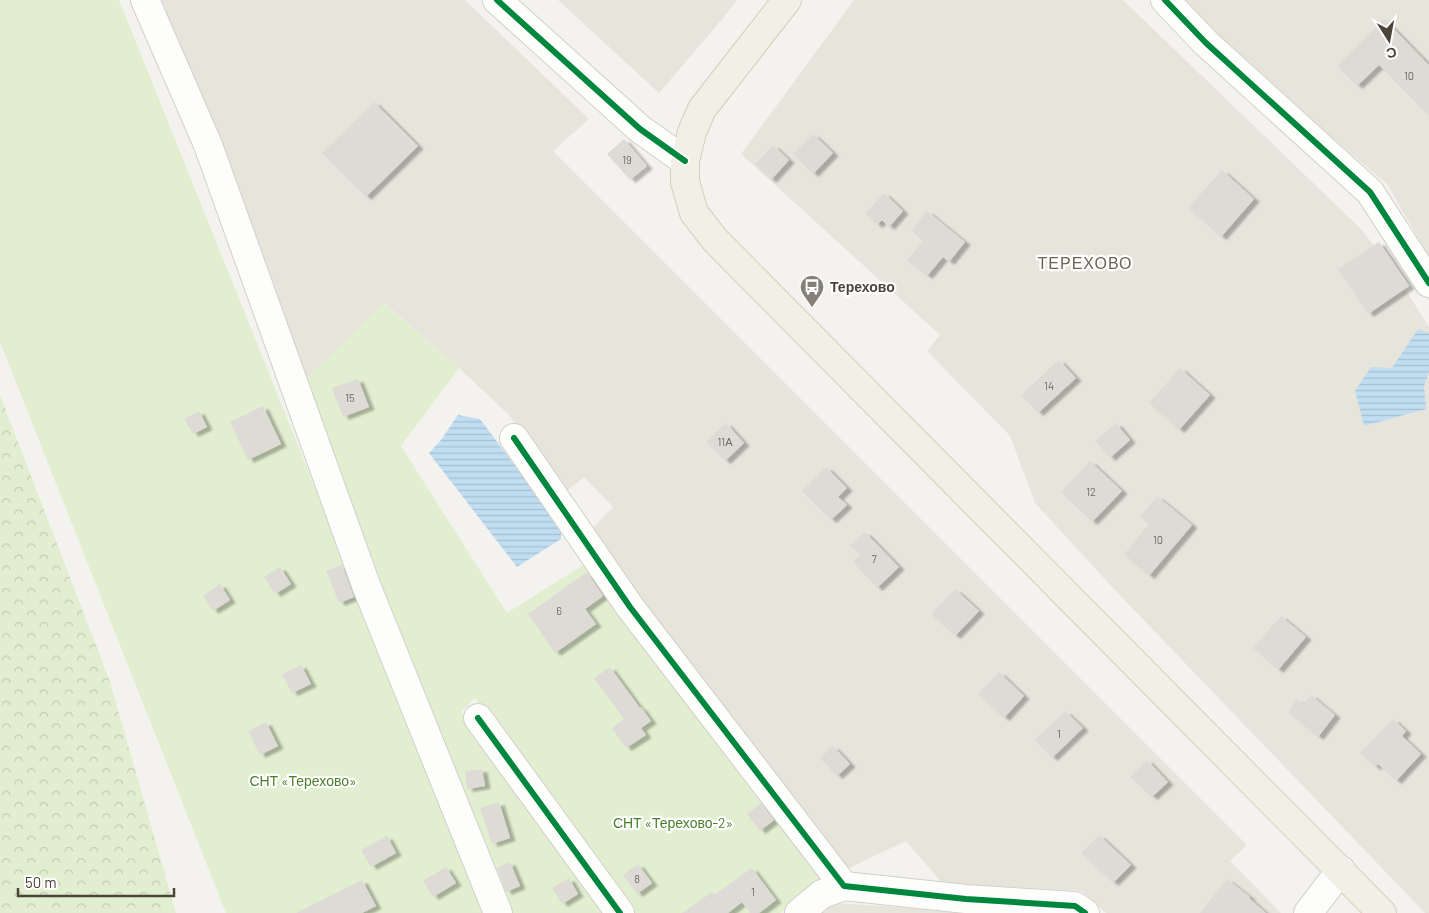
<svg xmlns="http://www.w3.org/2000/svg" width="1429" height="913" font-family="Barlow,sans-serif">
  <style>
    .residential { fill: #e7e4dc }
    .forest { fill: url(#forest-crowns) }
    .garden { fill: #e1eecf }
    .water { fill: url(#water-rules) }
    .building { fill: #dedbd6; filter: url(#shadow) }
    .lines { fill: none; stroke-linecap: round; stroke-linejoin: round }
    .minor-casing { stroke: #d2d0cb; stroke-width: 30 }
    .major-casing { stroke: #d6cebb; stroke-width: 30 }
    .minor { stroke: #fdfdfc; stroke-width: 28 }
    .major { stroke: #f2efe6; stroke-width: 28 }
    .cycleway-casing { stroke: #fff; stroke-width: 9 }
    .cycleway { stroke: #00873e; stroke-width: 6 }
    .labels { text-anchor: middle; stroke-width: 4.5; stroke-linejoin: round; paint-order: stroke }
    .number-label { font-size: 11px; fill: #706a61 }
    .poi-label { font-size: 14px; font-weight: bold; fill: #4b4439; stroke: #fff; text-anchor: start }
    .park-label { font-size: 14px; fill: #4a7f2a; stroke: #fff }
    .quarter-label { font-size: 16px; letter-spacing: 1px; fill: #6e6250; stroke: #fff }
  </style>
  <defs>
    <pattern id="forest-crowns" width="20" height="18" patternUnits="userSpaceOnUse" patternTransform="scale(1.25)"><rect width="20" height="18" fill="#e1eecf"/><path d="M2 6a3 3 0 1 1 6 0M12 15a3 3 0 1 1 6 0" fill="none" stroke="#c3cdb2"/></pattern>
    <pattern id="water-rules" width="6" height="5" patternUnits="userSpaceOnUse" patternTransform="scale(1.25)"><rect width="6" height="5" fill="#c0ddf1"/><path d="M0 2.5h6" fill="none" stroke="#a6bfcf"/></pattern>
    <filter id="shadow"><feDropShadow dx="5.5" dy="3" stdDeviation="1" flood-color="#0004"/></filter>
  </defs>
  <rect width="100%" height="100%" fill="#f4f2ee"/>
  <!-- residential -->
  <g class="residential">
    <path d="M158,0H465L589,119L553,151L1247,845L1230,861L1281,913H1106L1082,891L942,883L906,841L847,869L589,532L613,507L584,477L564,493L510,416L459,368L384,303L304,381Z"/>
    <path d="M558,0H737L723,18L659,93Z"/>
    <path d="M854,0H1123L1360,228L1390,265L1429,327V913H1425L1113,588L1035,503L1010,436L927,351L940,335L741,154Z"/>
    <path d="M1180,0H1429V257L1387,184L1218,42Z"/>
    <path d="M837,903L985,913H818Z"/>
  </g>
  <!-- forest -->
  <path class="forest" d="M0,395L110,682L176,913H0Z"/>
  <!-- garden -->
  <g class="garden">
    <path d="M0,0H119L486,913H226L0,342Z"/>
    <path d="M383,303L459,368L401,446L507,613L585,564L826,879L780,913H630L475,698L461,712L610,913H508L349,506L304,381Z"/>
  </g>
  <!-- water -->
  <g class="water">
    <path d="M1418,329L1429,333V372L1424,386L1426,409L1364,426L1355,391L1371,367L1392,368Z"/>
    <path d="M458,415L480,419L561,527V539L517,567L429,453L441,440Z"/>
  </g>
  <!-- building -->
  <g class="building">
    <path d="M1384,19L1429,65V116L1379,65L1357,86L1337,66Z"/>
    <path d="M374,102L418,146L366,197L322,153Z"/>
    <path d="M813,134L833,153L813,174L793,154Z"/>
    <path d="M624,139L647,166L630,180L607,154Z"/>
    <path d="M773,145L789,160L771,180L755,164Z"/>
    <path d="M1222,170L1254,199L1221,237L1188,208Z"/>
    <path d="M884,193L903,211L889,227L882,220L877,225L865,213Z"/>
    <path d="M927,211L965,242L949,262L943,257L927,276L907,260L923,241L911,230Z"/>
    <path d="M1379,242L1409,286L1368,314L1338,269Z"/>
    <path d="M1059,360L1076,378L1038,413L1021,395Z"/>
    <path d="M1180,368L1210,395L1179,430L1149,403Z"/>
    <path d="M358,379L369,407L343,417L332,388Z"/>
    <path d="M263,406L281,444L248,460L230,422Z"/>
    <path d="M199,411L207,427L193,434L184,419Z"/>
    <path d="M726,423L744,443L725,461L706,442Z"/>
    <path d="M1116,423L1130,440L1110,458L1095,441Z"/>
    <path d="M1090,461L1122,491L1092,522L1061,492Z"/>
    <path d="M826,467L847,488L838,497L847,505L831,520L802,491Z"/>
    <path d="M1157,496L1192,525L1149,576L1124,554L1149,524L1140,517Z"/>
    <path d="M865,532L899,567L877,588L853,562L860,555L850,545Z"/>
    <path d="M342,565L354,597L339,603L326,571Z"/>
    <path d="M280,567L291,584L275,594L264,577Z"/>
    <path d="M587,572L603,596L585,609L596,624L555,653L528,614Z"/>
    <path d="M220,584L230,600L213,611L203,596Z"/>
    <path d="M955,589L979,611L955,636L931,614Z"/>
    <path d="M1281,616L1306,637L1278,670L1253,648Z"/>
    <path d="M301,665L311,684L292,693L282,674Z"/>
    <path d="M610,667L640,708L641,707L651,721L641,728L646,735L626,748L612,728L624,719L594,678Z"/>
    <path d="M999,672L1024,696L1004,718L978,694Z"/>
    <path d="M1311,695L1335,715L1318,737L1288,712L1297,699L1304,704Z"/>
    <path d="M1065,711L1083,728L1052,758L1035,740Z"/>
    <path d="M1393,719L1406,731L1402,736L1421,754L1396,781L1378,764L1375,767L1360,753Z"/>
    <path d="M266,722L278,746L260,755L248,731Z"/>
    <path d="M833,746L850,764L837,776L820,758Z"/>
    <path d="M1147,760L1168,782L1152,797L1130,777Z"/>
    <path d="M482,769L485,786L467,789L465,771Z"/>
    <path d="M499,802L510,838L492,844L480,808Z"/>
    <path d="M761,803L774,820L760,831L747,814Z"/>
    <path d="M1099,835L1131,865L1113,883L1081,853Z"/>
    <path d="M387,836L396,853L371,867L361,850Z"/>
    <path d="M510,862L520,886L506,892L497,868Z"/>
    <path d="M638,864L652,883L637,894L623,875Z"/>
    <path d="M446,867L456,883L433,897L423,881Z"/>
    <path d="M752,868L776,900L759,913H750L742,902L728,913H682L712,892L714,895Z"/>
    <path d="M569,878L578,894L562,904L552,888Z"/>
    <path d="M1227,879L1250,897L1249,898L1266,913H1200Z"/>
    <path d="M362,880L376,906L362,913H296Z"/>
  </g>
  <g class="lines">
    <defs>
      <g id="minor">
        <path d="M145,0L208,145L366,585L498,913"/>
        <path d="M497,0L640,129L685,161"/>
        <path d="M1165,0L1206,43L1370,192L1429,283"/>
        <path d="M514,438L630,607L844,886L966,899L1075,906L1085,913"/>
        <path d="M478,718L620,913"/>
        <path d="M799,913L822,894L844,886"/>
        <path d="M1308,913L1341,870"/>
      </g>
      <path id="major" d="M787,0L702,109L692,132L685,161V182L694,213L715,240L1382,913"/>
    </defs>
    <!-- minor casing -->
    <use href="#minor" class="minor-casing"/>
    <!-- major casing -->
    <use href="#major" class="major-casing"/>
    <!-- minor -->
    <use href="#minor" class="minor"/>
    <!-- major -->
    <use href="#major" class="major"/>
    <defs>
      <g id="cycleway">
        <path d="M497,0L640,129L685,161"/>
        <path d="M1165,0L1206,43L1370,192L1429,283"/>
        <path d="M514,438L630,607L844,886L966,899L1075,906L1085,913"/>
        <path d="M478,718L620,913"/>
      </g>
    </defs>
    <!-- cycleway casing -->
    <use href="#cycleway" class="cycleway-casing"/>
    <!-- cycleway -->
    <use href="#cycleway" class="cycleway"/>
  </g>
  <!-- icons -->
  <defs>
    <symbol id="bus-pin" viewBox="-11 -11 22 30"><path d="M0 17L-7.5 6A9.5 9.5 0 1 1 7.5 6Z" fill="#868178" stroke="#fff"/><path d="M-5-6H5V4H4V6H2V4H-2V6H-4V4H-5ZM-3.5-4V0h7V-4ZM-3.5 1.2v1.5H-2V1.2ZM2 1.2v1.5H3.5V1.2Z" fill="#fff"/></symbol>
  </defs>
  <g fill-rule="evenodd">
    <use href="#bus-pin" x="798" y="273" width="28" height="38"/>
  </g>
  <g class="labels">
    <!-- number labels -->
    <g class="number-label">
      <text x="1409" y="80">10</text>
      <text x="627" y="164">19</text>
      <text x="1049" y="390">14</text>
      <text x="350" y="402">15</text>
      <text x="725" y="446">11А</text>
      <text x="1091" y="496">12</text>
      <text x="1158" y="544">10</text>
      <text x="874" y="563">7</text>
      <text x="559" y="615">6</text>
      <text x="1059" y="738">1</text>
      <text x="637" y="883">8</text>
      <text x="753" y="896">1</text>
    </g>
    <!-- poi labels -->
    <g class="poi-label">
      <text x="830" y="292">Терехово</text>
    </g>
    <!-- park labels -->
    <g class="park-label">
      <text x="303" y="786">СНТ «Терехово»</text>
      <text x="673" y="828">СНТ «Терехово-2»</text>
    </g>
    <!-- quarter labels -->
    <g class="quarter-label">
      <text x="1085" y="269">ТЕРЕХОВО</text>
    </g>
  </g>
  <!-- north arrow -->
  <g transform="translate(1389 40) rotate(169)" stroke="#ffffff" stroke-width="4" paint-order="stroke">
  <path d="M0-4L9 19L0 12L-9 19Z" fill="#4b4439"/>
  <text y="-8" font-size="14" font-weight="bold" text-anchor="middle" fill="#4b4439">С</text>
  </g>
  <!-- scale -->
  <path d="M18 888v8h156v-8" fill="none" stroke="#4b4439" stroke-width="2.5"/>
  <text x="25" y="888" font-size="15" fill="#4b4439" stroke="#ffffff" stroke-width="4" paint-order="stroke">50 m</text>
</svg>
